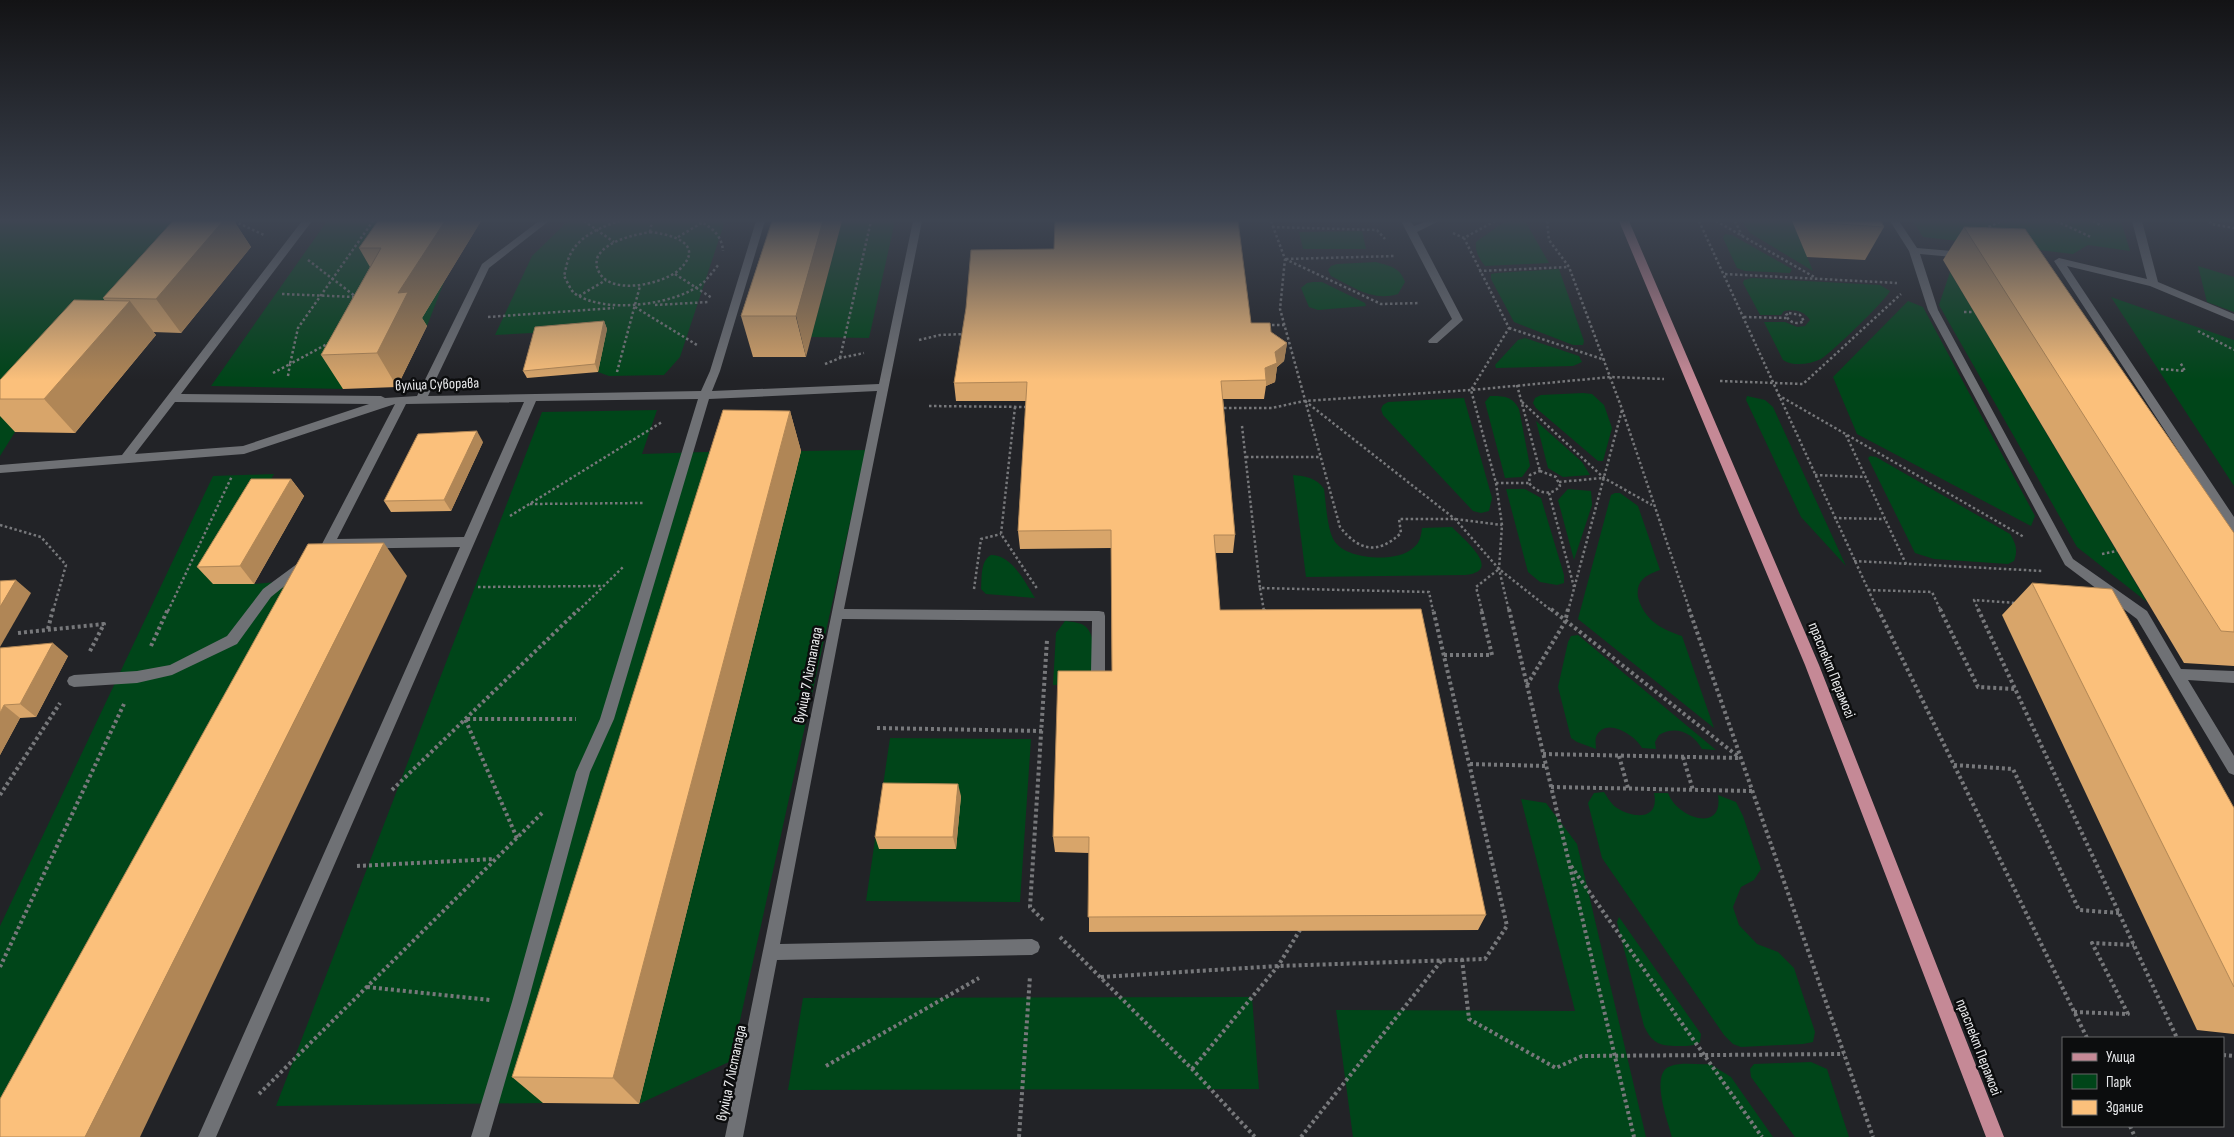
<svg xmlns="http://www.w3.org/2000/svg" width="2234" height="1137" font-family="'Sofia Sans Condensed',sans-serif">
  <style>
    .green { fill: #004519 }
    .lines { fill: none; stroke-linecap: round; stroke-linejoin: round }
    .path-far1 { stroke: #77787b; stroke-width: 2.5; stroke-dasharray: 2.5 2.5; stroke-linecap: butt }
    .path { stroke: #77787b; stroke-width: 4; stroke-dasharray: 3 3; stroke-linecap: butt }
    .minor { fill: #6f7175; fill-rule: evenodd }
    .major { fill: #c58996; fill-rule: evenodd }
    .wall { fill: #d8a56a }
    .shaded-wall { fill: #b08656 }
    .building { fill: #fbc07b; stroke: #b08656 }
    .labels { text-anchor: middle; stroke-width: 5; stroke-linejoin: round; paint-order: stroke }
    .street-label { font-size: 15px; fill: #eaebed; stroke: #0c0d0e }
  </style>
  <rect width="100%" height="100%" fill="#222327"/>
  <!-- green -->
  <g class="green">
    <path d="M0,221H224L15,432L0,456Z"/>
    <path d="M327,221H419L379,282H444L427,326L375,328L343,389L211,386Z"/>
    <path d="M568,221H725L680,357L664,375L609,376L598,372L606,329L495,335L532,256Z"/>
    <path d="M842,221H895L869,338L811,337Z"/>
    <path d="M1505,221H1525L1549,263L1485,266C1479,258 1475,252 1476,242Z"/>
    <path d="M1742,221H1792L1813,271L1750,233Z"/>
    <path d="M1913,221H2121L2130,251L2088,245L2073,254L1923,237Z"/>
    <path d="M1362,231L1366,249H1303L1299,232Z"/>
    <path d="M1725,234L1732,235L1792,269L1790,273L1745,271L1737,268L1723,238Z"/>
    <path d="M1376,262C1390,266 1400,267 1405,282L1398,294C1372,302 1354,287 1331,276L1328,270L1331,266L1337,264Z"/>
    <path d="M2198,266L2234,277V312L2207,302Z"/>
    <path d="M1559,269L1584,341L1583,345H1573L1514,322L1491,279V274L1496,273Z"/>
    <path d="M1950,272L1974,312L2147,602L2077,547L1939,305Z"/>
    <path d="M1752,278L1880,285L1890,291C1886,300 1830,354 1821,359C1810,364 1794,367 1783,360L1764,322H1785L1797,327L1805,326L1810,320C1804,311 1795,309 1784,311L1781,315H1760L1743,283L1744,280Z"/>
    <path d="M1313,282H1322L1365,303L1366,306L1318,310L1309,307L1301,288L1307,283Z"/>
    <path d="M2111,297L2234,340V486Z"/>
    <path d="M1908,301L1923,307L2035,516L2031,526L1857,434L1833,377Z"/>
    <path d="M1525,338L1579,356L1582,362L1573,366L1496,368L1495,365L1518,340Z"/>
    <path d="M1583,393L1592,394L1604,405L1612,428L1603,461H1598L1536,408L1533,403L1535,398L1541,395Z"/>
    <path d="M1490,396C1504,396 1512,396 1519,409L1530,466L1522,477L1505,478L1485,402Z"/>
    <path d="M1747,396L1765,400L1773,407L1846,566L1801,517L1746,400Z"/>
    <path d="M1464,398L1492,498L1489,511L1481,513L1473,511L1383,415L1381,409L1383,405L1388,402Z"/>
    <path d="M657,410L642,454L736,451L543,1103L276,1106L542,412Z"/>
    <path d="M1536,421L1582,462L1590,475L1563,477L1548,468Z"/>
    <path d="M866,450L731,1061L639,1104L801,451Z"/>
    <path d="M1870,456L1876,457L2010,534C2016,544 2018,550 2014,561L2008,564L1934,559L1915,553L1868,458Z"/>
    <path d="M274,474L213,584H254L333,577L0,1137V926L213,476Z"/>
    <path d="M1293,475C1305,476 1317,478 1324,489C1326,503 1327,531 1335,542C1348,560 1397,563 1413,548C1420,543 1421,536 1422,528L1452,527C1464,540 1504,571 1465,575L1306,577Z"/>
    <path d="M1506,489H1525L1541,498L1564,575V583L1557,585L1540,582L1528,572Z"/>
    <path d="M1568,489L1591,491L1592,505L1574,560L1558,500Z"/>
    <path d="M1615,493H1620L1638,506L1660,570C1654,572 1647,575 1643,579C1638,584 1637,590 1638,597C1644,620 1661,629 1682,636L1714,728L1578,619L1611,495Z"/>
    <path d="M991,555C1012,555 1025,582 1035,598L986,594L981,589C982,578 980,561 991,555Z"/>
    <path d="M1065,621C1072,622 1082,622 1087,628C1098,640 1092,669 1092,684L1053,685L1056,633Z"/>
    <path d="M1578,635L1716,750L1702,749C1693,733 1676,725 1659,735L1655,742L1656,749L1642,748C1635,735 1605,716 1596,737C1595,740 1596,746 1596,749L1577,742L1571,738L1558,687L1568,642L1571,636Z"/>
    <path d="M890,738L1031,739L1020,902L866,901Z"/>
    <path d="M1604,792C1608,798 1611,804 1617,808C1634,819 1660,820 1654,793H1668C1677,818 1724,834 1718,795L1736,802L1743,816L1761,869L1754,880L1741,887L1733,907L1739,925L1757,944L1778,952L1794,968L1815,1032L1813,1042L1803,1044L1741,1047L1733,1044L1724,1035L1602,858L1588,803L1594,793Z"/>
    <path d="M1521,799L1546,803L1577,844L1646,1137H1353L1336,1010L1575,1011Z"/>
    <path d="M1619,917L1701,1034L1700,1042C1694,1046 1688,1046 1681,1046C1661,1046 1653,1045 1644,1026L1617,922Z"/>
    <path d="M1252,997L1259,1089L788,1090L803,998Z"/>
    <path d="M1811,1062L1827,1069L1849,1137H1795L1751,1077L1750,1069L1754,1064Z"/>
    <path d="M1710,1064L1731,1077L1773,1137H1672C1668,1121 1649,1072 1671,1066C1682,1062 1698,1065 1710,1064Z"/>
  </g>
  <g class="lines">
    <!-- path-far1 -->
    <g class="path-far1">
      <path d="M234,221L264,235"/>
      <path d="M584,221L614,242"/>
      <path d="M620,221C602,226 580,236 571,253C567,260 566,269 564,276C567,281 570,289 574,293C604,315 677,305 704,282C709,277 714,270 719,264"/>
      <path d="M699,221C712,227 722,236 723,251"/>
      <path d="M1271,221L1285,259L1280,309L1340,527C1359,551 1378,555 1401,533L1399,519H1455L1502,525"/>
      <path d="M1495,221L1464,238L1509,328L1471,390L1496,483L1502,525L1499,569L1509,611"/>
      <path d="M1547,221L1549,240L1569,267L1622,409L1690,611"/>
      <path d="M1699,221L1878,611"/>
      <path d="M1716,221L1816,278"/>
      <path d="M1735,221L1742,236"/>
      <path d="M2056,221L2091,237"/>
      <path d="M2093,221L2102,226"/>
      <path d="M2210,221L2211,224L2234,228"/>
      <path d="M1272,227L1377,230L1385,239"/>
      <path d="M1984,229L2002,221"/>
      <path d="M650,232C670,234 705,243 681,268C674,275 664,279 654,282C637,287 606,290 598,270C596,266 596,261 598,256C608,240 634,235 650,232Z"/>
      <path d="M650,232L652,221"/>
      <path d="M1453,233L1464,238"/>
      <path d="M678,237L703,222"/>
      <path d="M1285,259L1381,304L1420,303"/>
      <path d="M1286,259L1395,256"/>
      <path d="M308,260L355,296"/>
      <path d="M1479,271L1569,267"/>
      <path d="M675,274L712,298"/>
      <path d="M1725,274L1897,283"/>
      <path d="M282,294L356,297"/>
      <path d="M579,296L606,280"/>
      <path d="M655,305L709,302"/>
      <path d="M635,307L697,345"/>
      <path d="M1964,312H1974"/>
      <path d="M1789,313L1800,315L1804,321C1797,325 1789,323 1786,315Z"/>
      <path d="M488,317L614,308"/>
      <path d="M1744,317L1787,318"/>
      <path d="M1267,325H1286"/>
      <path d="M1509,328L1605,360"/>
      <path d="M2198,331L2234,350"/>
      <path d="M919,340L940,335L965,334"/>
      <path d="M840,358L871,221"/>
      <path d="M825,364L840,358L864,353"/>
      <path d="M2161,369L2185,371L2180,362"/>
      <path d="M617,372L640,286"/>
      <path d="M273,373L290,364L298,328L373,221"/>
      <path d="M288,376L290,364L329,343"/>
      <path d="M1720,381L1803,384L1901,294"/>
      <path d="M1517,385L1540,471"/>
      <path d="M1778,395L2024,537"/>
      <path d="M1305,401L1455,519L1499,569L1552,611"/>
      <path d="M1522,402L1604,478L1652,505"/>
      <path d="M929,406L1028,407"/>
      <path d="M1015,407L1001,534L1038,590"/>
      <path d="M1219,408H1272L1304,401L1471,390L1611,377L1664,379"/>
      <path d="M1242,426L1260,588L1429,592L1433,611"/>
      <path d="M1846,435L1906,564"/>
      <path d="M1246,457H1320"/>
      <path d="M1540,471L1556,477L1560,486C1551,497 1537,493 1529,483L1530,475Z"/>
      <path d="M1815,475L1866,477"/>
      <path d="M1559,482L1603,478"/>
      <path d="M1496,483H1529"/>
      <path d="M1549,493L1574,587"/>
      <path d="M530,504L644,503"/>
      <path d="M510,516L662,422"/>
      <path d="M1834,518L1885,519"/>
      <path d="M0,525L41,537L66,565L53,611"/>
      <path d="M2102,554L2117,551"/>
      <path d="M1854,561L2043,571"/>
      <path d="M478,587L602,586"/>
      <path d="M1260,588L1264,611"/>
      <path d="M974,589L981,539L1001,534"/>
      <path d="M1868,590L1932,592L1941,611"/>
      <path d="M168,611L232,476"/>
      <path d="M578,611L623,567"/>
      <path d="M1482,611L1476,587L1499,569"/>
      <path d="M1568,611L1622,410"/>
      <path d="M1979,611L1974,600L2016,603"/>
    </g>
    <!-- path -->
    <g class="path">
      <path d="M1264,609V612"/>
      <path d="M1509,609L1634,1137"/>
      <path d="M1551,609L1740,758"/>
      <path d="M1689,609L1873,1137"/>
      <path d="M1878,609L2087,1038"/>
      <path d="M1940,609L1978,687L2015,689"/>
      <path d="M1978,609L2177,1038"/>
      <path d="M48,629L53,609"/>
      <path d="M18,633L104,624L89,653"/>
      <path d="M151,646L168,609"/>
      <path d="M1444,655H1492L1481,609"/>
      <path d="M1527,685L1565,622L1568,609"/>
      <path d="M877,728L1042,731"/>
      <path d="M1543,754L1740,758"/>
      <path d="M1619,756L1628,788"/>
      <path d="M1683,757L1693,790"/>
      <path d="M1470,764L1546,766"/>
      <path d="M1954,765L2013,769L2079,910L2119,913"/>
      <path d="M1551,787L1752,791"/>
      <path d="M392,790L579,609"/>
      <path d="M0,795L60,703"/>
      <path d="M517,838L465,719H576"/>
      <path d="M357,866L495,859"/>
      <path d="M1571,866L1762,1137"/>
      <path d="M1043,920L1030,907L1047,640"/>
      <path d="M1060,937L1192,1069L1255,1137"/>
      <path d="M1462,959L1469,1019L1556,1068L1582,1056L1844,1054"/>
      <path d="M0,967L124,704"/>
      <path d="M1101,977L1278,966L1485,959L1507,926L1433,609"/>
      <path d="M367,987L490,1000"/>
      <path d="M2074,1012L2128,1014L2092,943L2134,945"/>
      <path d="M2223,1055L2234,1056"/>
      <path d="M826,1066L979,978"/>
      <path d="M1192,1069L1278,966L1300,930"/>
      <path d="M259,1094L542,813"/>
      <path d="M2130,1126L2135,1137"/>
      <path d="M1019,1137L1030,976"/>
      <path d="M1301,1137L1442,960"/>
    </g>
    <!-- minor -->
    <g class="minor">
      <path d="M302,221H312L181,394L381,396L385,398L417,396L482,264L539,221H549L489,268L428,396L701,391L710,371L756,221H765L720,371L712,391L879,384L913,221H922L844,609L1099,611L1104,612L1105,616V673L1103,677L1098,679L1093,677L1091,673L1092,621L842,619L780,944L1032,939L1038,942L1040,947L1038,952L1032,955L777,960L743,1137H725L877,391L709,399L614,719L590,772L528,1002L489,1137H471L512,1002L576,772L600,719L698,399L536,401L216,1137H198L460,547L328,549L322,544L395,404L244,454L0,473V465L122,455ZM175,402L369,404L243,446L135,454ZM524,402L464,537L337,539L406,404Z"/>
      <path d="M1401,221H1410L1414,226L1427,221H1439L1417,232L1463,320L1437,343H1429L1428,341L1452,319Z"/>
      <path d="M1890,221H1899L1917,248L1964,252L1969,255L1964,258L1920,254L1938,310L2073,559L2147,611L2181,669L2234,671V683L2188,680L2234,756V775L2229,773L2137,619L2065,565L1928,310L1909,251Z"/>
      <path d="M2132,221H2142L2158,282L2234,314V321L2150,286L2067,266L2234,517V532L2230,530L2054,261L2059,258L2147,279Z"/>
      <path d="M305,558L309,560L311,563L309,566L271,597L237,644L172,675L137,683L74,687L69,685L67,681L69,677L74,675L137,671L170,665L227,636L263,589Z"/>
    </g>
    <!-- major -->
    <path class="major" d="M1619,221H1629L1819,665L2004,1137H1986L1805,665Z"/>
  </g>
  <!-- wall -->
  <g class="wall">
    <path d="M173,221H234L251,247L181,333L153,332L156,335L75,433L15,432L0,416V380L105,301L103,298Z"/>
    <path d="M378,221H481L422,318L427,326L397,387L343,389L321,355L370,267L359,248Z"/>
    <path d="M772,221L806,357H753L741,316Z"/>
    <path d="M1792,221H1881L1884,227L1865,260L1807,257Z"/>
    <path d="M1964,227L2234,533V666L2184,663L1943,260Z"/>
    <path d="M604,321L607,329L598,372L527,378L523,371Z"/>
    <path d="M1251,323L1271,332L1287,343L1284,361L1277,367L1275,382L1266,386L1264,399H1223L1235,535L1233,553H1215L1220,610L1486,915L1478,930L1089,932V853L1055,852L1053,837L1112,671L1111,548L1020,549L1018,531L1026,401H956L954,383Z"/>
    <path d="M790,411L801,451L639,1104L543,1103L512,1077Z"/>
    <path d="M483,442L451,511L391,512L384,501Z"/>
    <path d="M291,479L304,496L254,584H213L197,567Z"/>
    <path d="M2032,583L2234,808V1034L2197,1030L2002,615Z"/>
    <path d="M0,648L68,656L36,717L20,718L0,755Z"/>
    <path d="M961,796L956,849H879L875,837Z"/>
  </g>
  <!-- shaded-wall -->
  <g class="shaded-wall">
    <path d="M223,221H234L251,247L181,333L156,299Z"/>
    <path d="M445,221H481L422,318L427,326L397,387L377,353L398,293Z"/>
    <path d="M823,221H842L806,357L796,316Z"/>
    <path d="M130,301L156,335L75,433L44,399Z"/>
    <path d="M604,321L607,329L598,372L595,364Z"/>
    <path d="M1287,343L1284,361L1277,367L1275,382L1266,386V380L1265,368L1275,352Z"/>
    <path d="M790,411L801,451L639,1104L613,1078Z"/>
    <path d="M477,431L483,442L451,511L444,500Z"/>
    <path d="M291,479L304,496L254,584L240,566Z"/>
    <path d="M384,543L407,576L140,1137H85Z"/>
    <path d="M16,580L31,593L0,647V607Z"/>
    <path d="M53,643L68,656L36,717L20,704Z"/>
    <path d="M4,705L20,718L0,755V713Z"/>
    <path d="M958,784L961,796L956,849L953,837Z"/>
  </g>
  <!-- building -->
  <g class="building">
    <path d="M173,221H223L156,299L103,298Z"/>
    <path d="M378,221H445L398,293L408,292L377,353L321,355L381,248H359Z"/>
    <path d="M772,221H823L796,316H741Z"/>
    <path d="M1055,221H1238L1251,323H1270L1271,332L1287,343L1275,352L1277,363L1265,368L1266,380L1221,381L1235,535H1214L1220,610L1421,609L1486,915L1088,917L1089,837H1053L1058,671H1112L1111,530L1018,531L1027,382L954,383L966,308L971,250L1054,249Z"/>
    <path d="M1823,221H1881L1884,227L1824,223Z"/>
    <path d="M1964,227L2025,229L2234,533V632L2221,631Z"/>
    <path d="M74,300L130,301L44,399H0V380Z"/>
    <path d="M604,321L595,364L523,371L535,327Z"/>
    <path d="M723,410L790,411L613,1078L512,1077Z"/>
    <path d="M477,431L444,500L384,501L418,434Z"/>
    <path d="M251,479H291L240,566L197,567Z"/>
    <path d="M384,543L85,1137H0V1099L308,544Z"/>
    <path d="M16,580L0,607V581Z"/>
    <path d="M2032,583L2112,589L2234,808V987Z"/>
    <path d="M53,643L20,704L4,705L0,713V648Z"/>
    <path d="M883,783L958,784L953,837H875Z"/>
  </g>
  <!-- sky -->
  <linearGradient id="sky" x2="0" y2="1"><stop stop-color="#131315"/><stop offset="0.58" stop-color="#3e4552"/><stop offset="1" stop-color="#3e4552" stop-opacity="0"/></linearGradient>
  <rect width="2234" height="380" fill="url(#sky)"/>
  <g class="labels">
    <!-- street labels -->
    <g class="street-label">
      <text transform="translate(437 384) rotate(-2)" y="5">вуліца Суворава</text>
      <text transform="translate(1832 670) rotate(68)" y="5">праспект Перамогі</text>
      <text transform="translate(808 675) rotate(-79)" y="5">вуліца 7 Лістапада</text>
      <text transform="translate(1979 1047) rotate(69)" y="5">праспект Перамогі</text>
      <text transform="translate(731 1073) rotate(-78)" y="5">вуліца 7 Лістапада</text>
    </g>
  </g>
  <!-- legend -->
  <rect x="2062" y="1037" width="162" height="90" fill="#0c0d0e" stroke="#656667"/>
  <rect x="2072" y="1053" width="25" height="8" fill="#c58996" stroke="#656667"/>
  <text x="2106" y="1062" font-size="15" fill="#eaebed">Улица</text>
  <rect x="2072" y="1074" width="25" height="15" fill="#004519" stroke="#656667"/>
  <text x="2106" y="1087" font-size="15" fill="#eaebed">Парк</text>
  <rect x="2072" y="1100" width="25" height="15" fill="#fbc07b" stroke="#656667"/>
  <text x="2106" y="1112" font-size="15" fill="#eaebed">Здание</text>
</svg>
